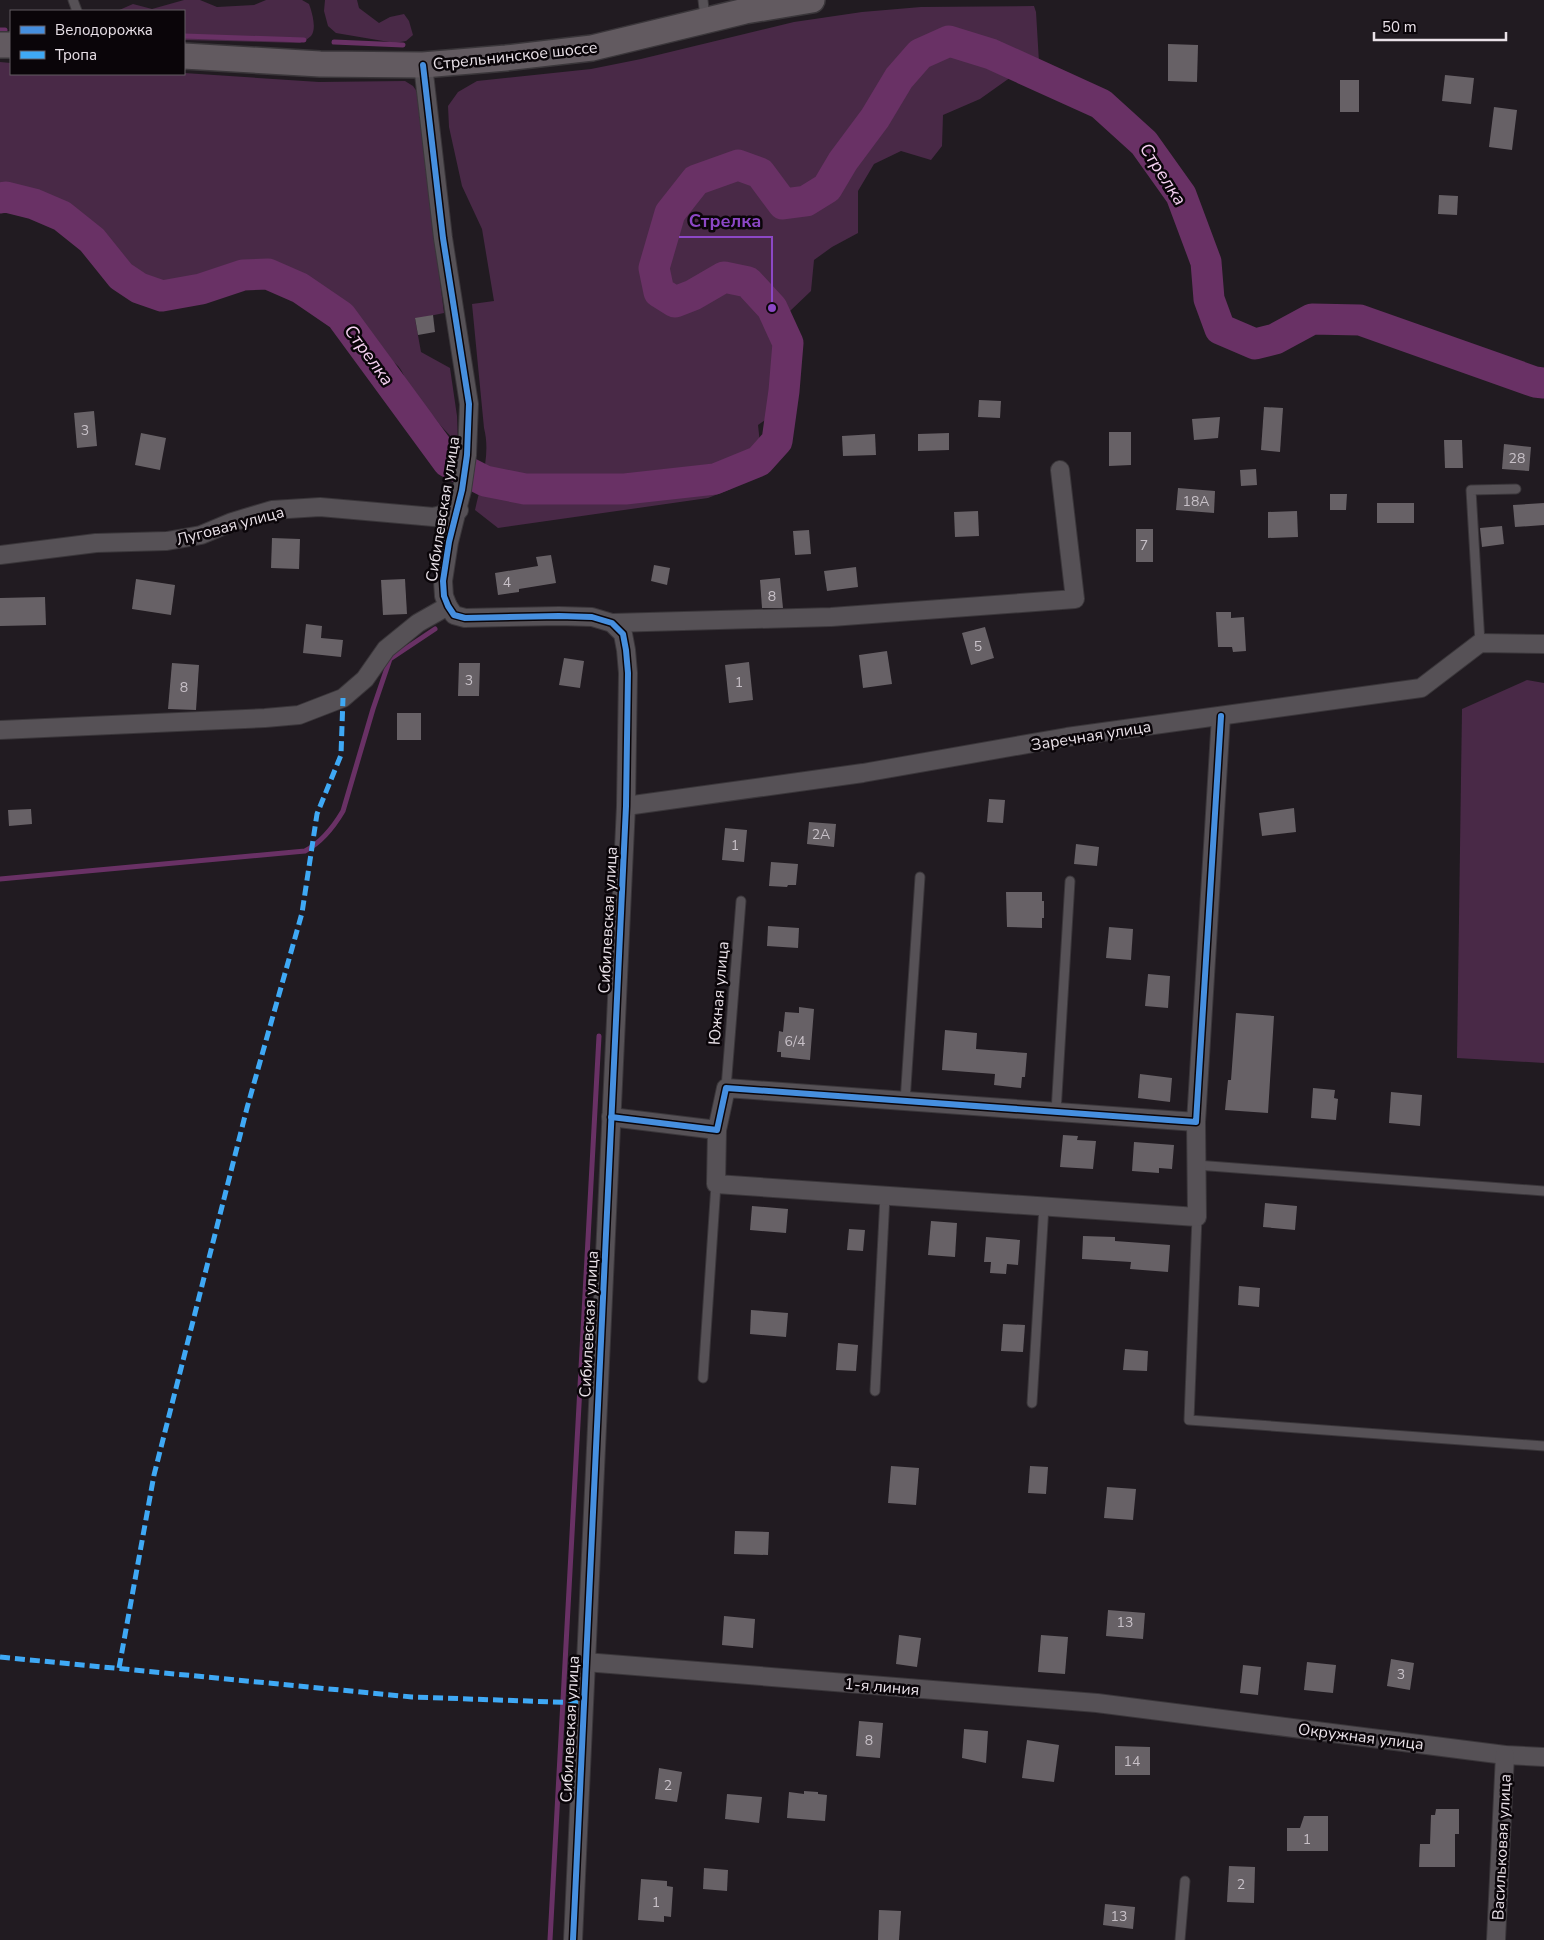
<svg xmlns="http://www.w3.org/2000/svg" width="1544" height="1940" font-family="'Nunito Sans',sans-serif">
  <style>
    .green { fill: #492947 }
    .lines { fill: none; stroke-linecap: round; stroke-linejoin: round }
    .stream { stroke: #693165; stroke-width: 5 }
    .river { stroke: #693165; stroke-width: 31 }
    .building { fill: #676166 }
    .service-casing { stroke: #3a363a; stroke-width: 11 }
    .minor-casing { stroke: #3a363a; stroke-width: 20 }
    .secondary-casing { stroke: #3a363a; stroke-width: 28 }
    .service { stroke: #565156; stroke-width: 9 }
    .minor { stroke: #565156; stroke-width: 18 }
    .secondary { stroke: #625a60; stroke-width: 25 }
    .quiet { stroke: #3fa9f5; stroke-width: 5; stroke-dasharray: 10 5; stroke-linecap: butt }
    .cycleway-casing { stroke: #0a0509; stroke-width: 9 }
    .cycleway { stroke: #468fdf; stroke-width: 6 }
    .labels { text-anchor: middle; stroke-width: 5; stroke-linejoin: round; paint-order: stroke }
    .number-label { font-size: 14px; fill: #c8c1c8 }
    .street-label { font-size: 16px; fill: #e9e1e8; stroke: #0a0509 }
    .water-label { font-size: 18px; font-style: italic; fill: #f5d1f1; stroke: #0a0509 }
    .leader { fill: none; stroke: #8c47c5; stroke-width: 2 }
    .callout-dot { fill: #8c47c5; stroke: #0a0509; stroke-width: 2 }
    .callout-label { font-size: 18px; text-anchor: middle; font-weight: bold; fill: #8c47c5; stroke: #0a0509; stroke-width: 5; stroke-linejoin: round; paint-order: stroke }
  </style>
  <rect width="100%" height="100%" fill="#211b21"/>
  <!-- green -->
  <g class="green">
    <path d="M184,0H200L217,7L254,5L266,0H302L309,4C312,12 317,29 311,36C308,39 304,41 300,43L184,40V11H117L133,4L152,9Z"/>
    <path d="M325,0H357L359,8L379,23L390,17L404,14L409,21L413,35L406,41L395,43L336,33L328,26L324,11Z"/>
    <path d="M1034,6L1036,12L1039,62L993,40L1008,52L1011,77L980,99L943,115L942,146L931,160L901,151L874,164L858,191V233L832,247L814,260L811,291L790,311L781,340V380L775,413L758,425L761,452L731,489L708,498L498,528L475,510C481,483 491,455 484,428L472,304L494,301L482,229L462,186L449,127L448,106L458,92L477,81L591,69L641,59L794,22L862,12L921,7Z"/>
    <path d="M0,62L11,63V74L184,73L319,82L405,81L413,86L420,96L422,136L444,313L415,319L421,352L450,368L457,416L458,443C453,438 447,433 442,427C438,423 435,417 430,413C426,408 420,405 416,401C408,391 407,380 401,370C395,359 380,357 372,347C364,337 360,325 351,315C333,294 285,265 257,264C222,263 189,296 154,284C142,279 127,273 118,264C108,254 102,241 92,231C67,208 32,197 0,188Z"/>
    <path d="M1527,680L1544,683V1063L1457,1058L1462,709Z"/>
  </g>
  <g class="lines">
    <!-- stream -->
    <g class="stream">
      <path d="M0,30H5"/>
      <path d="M184,36L304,40"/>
      <path d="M334,42L403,45"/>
      <path d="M0,879L305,851C322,842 333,828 343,811L373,709L390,659L435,629"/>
      <path d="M550,1940L599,1036"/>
    </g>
    <!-- river -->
    <path class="river" d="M0,198L6,197L34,204L62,216L92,240L121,276L139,288L162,296L201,289L243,275L268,274L300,288L341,316L448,462L485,481L525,489H625L715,479L759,461L777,441L784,391L788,343L772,308L748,282L724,277L693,295L675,302L659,292L654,268L670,213L696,180L738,165L760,173L783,204L806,201L827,188L843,161L875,118L899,78L920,54L949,41L991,54L1101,104L1144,143L1181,195L1206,262L1209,299L1220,329L1255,344L1275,339L1312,319L1360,320L1535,382L1544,383"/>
  </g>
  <!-- building -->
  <g class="building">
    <path d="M1168,44L1198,45L1197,82L1168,81Z"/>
    <path d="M1445,75L1474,78L1471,104L1442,101Z"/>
    <rect x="1340" y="80" width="19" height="32"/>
    <path d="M1494,107L1517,110L1512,150L1489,147Z"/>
    <path d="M1439,195L1458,196L1457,215L1438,214Z"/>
    <path d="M433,315L435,332L418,335L415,318Z"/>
    <path d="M979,400L1001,401L1000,418L978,417Z"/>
    <path d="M1264,407L1283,408L1280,452L1261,450Z"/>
    <path d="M94,411L97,446L77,448L74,413Z"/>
    <path d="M1220,417L1218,438L1194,440L1192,419Z"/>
    <path d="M1109,432H1131V465L1109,466Z"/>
    <path d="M141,433L166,438L160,470L135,465Z"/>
    <path d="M949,433V450L918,451V434Z"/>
    <path d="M875,434L876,455L843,456L842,436Z"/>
    <path d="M1444,440H1462L1463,468H1445Z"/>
    <path d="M1504,444L1531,447L1529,471L1502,469Z"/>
    <path d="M1256,469L1257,485L1241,486L1240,470Z"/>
    <path d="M1178,488L1215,491L1214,513L1176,510Z"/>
    <path d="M1330,494H1347L1346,510H1330Z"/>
    <rect x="1377" y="503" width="37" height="20"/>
    <path d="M1544,503V525L1515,527L1513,505Z"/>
    <path d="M978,511L979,536L955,537L954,512Z"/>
    <path d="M1297,511L1298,537L1268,538V512Z"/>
    <path d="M1502,526L1504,544L1482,547L1480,528Z"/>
    <rect x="1136" y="529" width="17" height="33"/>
    <path d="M809,530L811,554L795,555L793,531Z"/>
    <path d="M272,538L300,539L299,569L271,568Z"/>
    <path d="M551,555L556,583L519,589V592L498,595L495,573L538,566L536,557Z"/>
    <path d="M654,565L670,568L667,585L651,581Z"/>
    <path d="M856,567L858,587L827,591L824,571Z"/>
    <path d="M780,578L783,608H762L760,580Z"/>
    <path d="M136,579L175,585L171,615L132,609Z"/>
    <path d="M405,579L407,614L383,615L381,580Z"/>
    <path d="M45,597L46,625L0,626V598Z"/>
    <path d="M1216,612H1231V618L1244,617L1246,651L1233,652L1232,647H1218Z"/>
    <path d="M306,624L322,626L321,638L343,640L341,657L303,653Z"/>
    <path d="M985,627L994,658L971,665L962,633Z"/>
    <path d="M887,651L892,684L863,688L859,655Z"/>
    <path d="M564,658L584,661L580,688L559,685Z"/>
    <path d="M749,662L753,700L729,703L725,665Z"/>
    <path d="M172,663L199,665L196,710L168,709Z"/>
    <path d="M459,663H480L479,696H458Z"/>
    <rect x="397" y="713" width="24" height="27"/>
    <path d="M989,799L1005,800L1003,823L987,822Z"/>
    <path d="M1294,808L1296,832L1262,836L1259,813Z"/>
    <path d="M31,809L32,824L9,826L8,810Z"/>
    <path d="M809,822L836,824L834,847L807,844Z"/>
    <path d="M725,828L747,830L744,862L722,860Z"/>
    <path d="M1076,844L1099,847L1097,866L1074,864Z"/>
    <path d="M771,862L798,864L796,885H788L787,887L769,886Z"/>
    <path d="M1006,892H1042V901H1044V918H1042V928L1007,927Z"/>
    <path d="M768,926L799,928L798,948L767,946Z"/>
    <path d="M1109,927L1133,929L1131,960L1106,958Z"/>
    <path d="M1148,974L1170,976L1168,1008L1145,1006Z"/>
    <path d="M799,1007L814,1009L810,1060L781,1057V1052H777L779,1031L783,1032L785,1012L799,1013Z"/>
    <path d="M1236,1013L1274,1016L1268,1113L1225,1110L1228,1080H1231Z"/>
    <path d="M945,1030L977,1033L976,1049L1027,1053L1025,1077H1022L1021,1088L994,1085L995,1074L942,1070Z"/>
    <path d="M1140,1074L1172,1078L1170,1102L1138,1098Z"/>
    <path d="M1313,1088L1335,1090L1334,1098L1338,1099L1336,1120L1311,1118Z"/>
    <path d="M1391,1092L1422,1095L1420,1126L1389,1123Z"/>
    <path d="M1063,1135L1078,1136L1077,1140L1096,1141L1093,1169L1060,1167Z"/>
    <path d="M1134,1142L1174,1145L1172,1169L1159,1168V1173L1132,1171Z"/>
    <path d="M1265,1203L1297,1206L1295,1230L1263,1227Z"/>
    <path d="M752,1206L788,1209L786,1233L750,1230Z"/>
    <path d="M931,1221L957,1223L955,1257L928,1255Z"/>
    <path d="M849,1229L865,1230L863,1251L847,1250Z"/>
    <path d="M1083,1236L1115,1237V1241L1170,1245L1168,1272L1130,1269L1131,1262L1082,1259Z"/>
    <path d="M986,1237L1020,1240L1018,1265L1007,1264L1006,1274L990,1273L991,1262H984Z"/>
    <path d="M1239,1286L1260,1288L1259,1307L1238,1305Z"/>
    <path d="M751,1310L788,1313L786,1337L750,1334Z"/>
    <path d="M1003,1324L1025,1325L1023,1352L1001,1351Z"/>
    <path d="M838,1343L858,1345L856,1371L836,1370Z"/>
    <path d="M1125,1349L1148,1351L1147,1371L1123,1370Z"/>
    <path d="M891,1466L919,1468L916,1505L888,1503Z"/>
    <path d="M1030,1466L1048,1467L1046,1494L1028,1493Z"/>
    <path d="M1107,1487L1136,1489L1133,1520L1104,1518Z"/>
    <path d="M735,1531L769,1532L768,1555L734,1554Z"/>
    <path d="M1108,1610L1145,1613L1143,1639L1106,1636Z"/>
    <path d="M724,1616L755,1619L753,1648L722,1645Z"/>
    <path d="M899,1635L921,1638L917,1667L896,1664Z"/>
    <path d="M1041,1635L1068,1637L1065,1674L1038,1672Z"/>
    <path d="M1391,1659L1414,1663L1410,1690L1387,1686Z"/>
    <path d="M1307,1662L1336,1665L1333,1693L1304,1690Z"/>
    <path d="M1243,1665L1261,1667L1258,1695L1240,1693Z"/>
    <path d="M859,1721L883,1723L880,1758L856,1756Z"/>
    <path d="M964,1729L988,1731L986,1763L962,1758Z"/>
    <path d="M1027,1740L1059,1745L1054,1782L1022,1778Z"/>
    <path d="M1115,1746L1150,1747V1775H1115Z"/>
    <path d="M659,1768L682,1772L677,1802L655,1799Z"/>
    <path d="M804,1791L818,1792V1794L827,1795L825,1821L787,1818L789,1792L804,1794Z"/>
    <path d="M727,1794L762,1797L759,1823L725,1819Z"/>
    <path d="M1436,1809H1459V1834H1455V1867H1419L1420,1844H1430L1431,1815H1435Z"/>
    <path d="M1304,1816H1328V1851H1287V1828H1300Z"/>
    <path d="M1229,1866L1255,1867L1254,1903L1227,1902Z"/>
    <path d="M704,1868L728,1870L727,1891L703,1889Z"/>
    <path d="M641,1879L667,1881V1886L673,1887L671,1917L664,1916V1922L638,1920Z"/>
    <path d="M1105,1904L1135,1907L1133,1929L1103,1925Z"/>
    <path d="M879,1910L901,1911L899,1940H878Z"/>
  </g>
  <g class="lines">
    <defs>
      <g id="service">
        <path d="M73,0L77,11"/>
        <path d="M703,0L705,18"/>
        <path d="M1480,643L1471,490L1516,489"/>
        <path d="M726,1088L741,901"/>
        <path d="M905,1102L920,877"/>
        <path d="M1056,1112L1070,881"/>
        <path d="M1196,1165L1544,1191"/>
        <path d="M1197,1217L1189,1420L1544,1446"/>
        <path d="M703,1378L716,1184"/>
        <path d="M875,1391L885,1196"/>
        <path d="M1032,1403L1044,1206"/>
        <path d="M1180,1940L1185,1881"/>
      </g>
      <g id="minor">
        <path d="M423,65L443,238L469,404L467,455L462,490L449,542L443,581L444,596L448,606L454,615L465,618L559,616L592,617L612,623L623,634L626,650L628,673L626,806L573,1940"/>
        <path d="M0,555L96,543L167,541L201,535L232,522L272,510L320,507L434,517L459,510"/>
        <path d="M612,623L831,617L1075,599L1060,470"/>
        <path d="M0,730L265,718L299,715L343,698L365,679L386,649L418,623L448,606"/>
        <path d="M626,806L863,773L1067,737L1421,688L1480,643L1544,644"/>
        <path d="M611,1117L717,1130L726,1088L1196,1122L1221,716"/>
        <path d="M717,1130L716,1184L1197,1217L1196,1122"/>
        <path d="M585,1662L1097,1703L1505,1755L1544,1757"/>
        <path d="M1496,1940L1505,1755"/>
      </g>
      <g id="secondary">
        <path d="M0,45H11"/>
        <path d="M184,56L320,64L423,65L506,58L592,48L745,11L812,0"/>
      </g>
    </defs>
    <!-- service casing -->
    <use href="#service" class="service-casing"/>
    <!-- minor casing -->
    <use href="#minor" class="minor-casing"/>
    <!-- secondary casing -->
    <use href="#secondary" class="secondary-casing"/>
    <!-- service -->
    <use href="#service" class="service"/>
    <!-- minor -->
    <use href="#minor" class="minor"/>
    <!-- secondary -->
    <use href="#secondary" class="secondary"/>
    <!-- quiet -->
    <g class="quiet">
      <path d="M0,1657L412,1697L584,1703"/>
      <path d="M119,1668L154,1475L247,1108L302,913L317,814L341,755L343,698"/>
    </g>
    <defs>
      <g id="cycleway">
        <path d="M423,65L443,238L469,404L467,455L462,490L449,542L443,581L444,596L448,606L454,615L465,618L559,616L592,617L612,623L623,634L626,650L628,673L626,806L573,1940"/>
        <path d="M611,1117L717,1130L726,1088L1196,1122L1221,716"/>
      </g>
    </defs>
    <!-- cycleway casing -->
    <use href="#cycleway" class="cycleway-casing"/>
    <!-- cycleway -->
    <use href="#cycleway" class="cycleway"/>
  </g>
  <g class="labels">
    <!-- number labels -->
    <g class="number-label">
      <text x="85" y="435">3</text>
      <text x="1517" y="463">28</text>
      <text x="1196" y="506">18А</text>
      <text x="1144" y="550">7</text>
      <text x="507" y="587">4</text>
      <text x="772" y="601">8</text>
      <text x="978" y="651">5</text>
      <text x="469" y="685">3</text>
      <text x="739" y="687">1</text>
      <text x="184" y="692">8</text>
      <text x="821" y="839">2А</text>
      <text x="735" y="850">1</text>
      <text x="795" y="1046">6/4</text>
      <text x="1125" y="1627">13</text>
      <text x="1401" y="1679">3</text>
      <text x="869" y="1745">8</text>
      <text x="1132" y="1766">14</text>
      <text x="668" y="1790">2</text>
      <text x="1307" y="1844">1</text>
      <text x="1241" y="1889">2</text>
      <text x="656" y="1907">1</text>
      <text x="1119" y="1921">13</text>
    </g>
    <!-- street labels -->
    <g class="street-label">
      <text transform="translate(515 55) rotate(-6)" y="6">Стрельнинское шоссе</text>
      <text transform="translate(442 509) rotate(-81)" y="6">Сибилевская улица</text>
      <text transform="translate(230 525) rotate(-15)" y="6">Луговая улица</text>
      <text transform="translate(1091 735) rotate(-9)" y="6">Заречная улица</text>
      <text transform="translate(607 920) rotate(-87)" y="6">Сибилевская улица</text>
      <text transform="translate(718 993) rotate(-85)" y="6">Южная улица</text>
      <text transform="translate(588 1324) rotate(-87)" y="6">Сибилевская улица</text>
      <text transform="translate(882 1686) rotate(5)" y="6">1-я линия</text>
      <text transform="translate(569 1729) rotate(-87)" y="6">Сибилевская улица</text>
      <text transform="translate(1361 1736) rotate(7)" y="6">Окружная улица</text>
      <text transform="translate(1501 1847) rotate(-87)" y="6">Васильковая улица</text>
    </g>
    <!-- water labels -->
    <g class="water-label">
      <text transform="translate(1163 174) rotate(57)" y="6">Стрелка</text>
      <text transform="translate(369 355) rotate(54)" y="6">Стрелка</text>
    </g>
  </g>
  <!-- callouts -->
  <path class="leader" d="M772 308L772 237H679"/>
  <circle class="callout-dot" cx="772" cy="308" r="5"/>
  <g class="callout-label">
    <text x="725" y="227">Стрелка</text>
  </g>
  <!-- legend -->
  <rect x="10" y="10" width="175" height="65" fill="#0a0509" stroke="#635d62"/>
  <rect x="20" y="26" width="25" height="8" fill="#468fdf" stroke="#635d62"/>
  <text x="55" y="35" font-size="15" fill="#e9e1e8">Велодорожка</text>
  <rect x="20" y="51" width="25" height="8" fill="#3fa9f5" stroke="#635d62"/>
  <text x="55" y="60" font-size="15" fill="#e9e1e8">Тропа</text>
  <!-- scale -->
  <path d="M1374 32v8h132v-8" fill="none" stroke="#e9e1e8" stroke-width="2.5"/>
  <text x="1382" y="32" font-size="15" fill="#e9e1e8" stroke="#0a0509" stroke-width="4" paint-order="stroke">50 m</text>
</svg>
